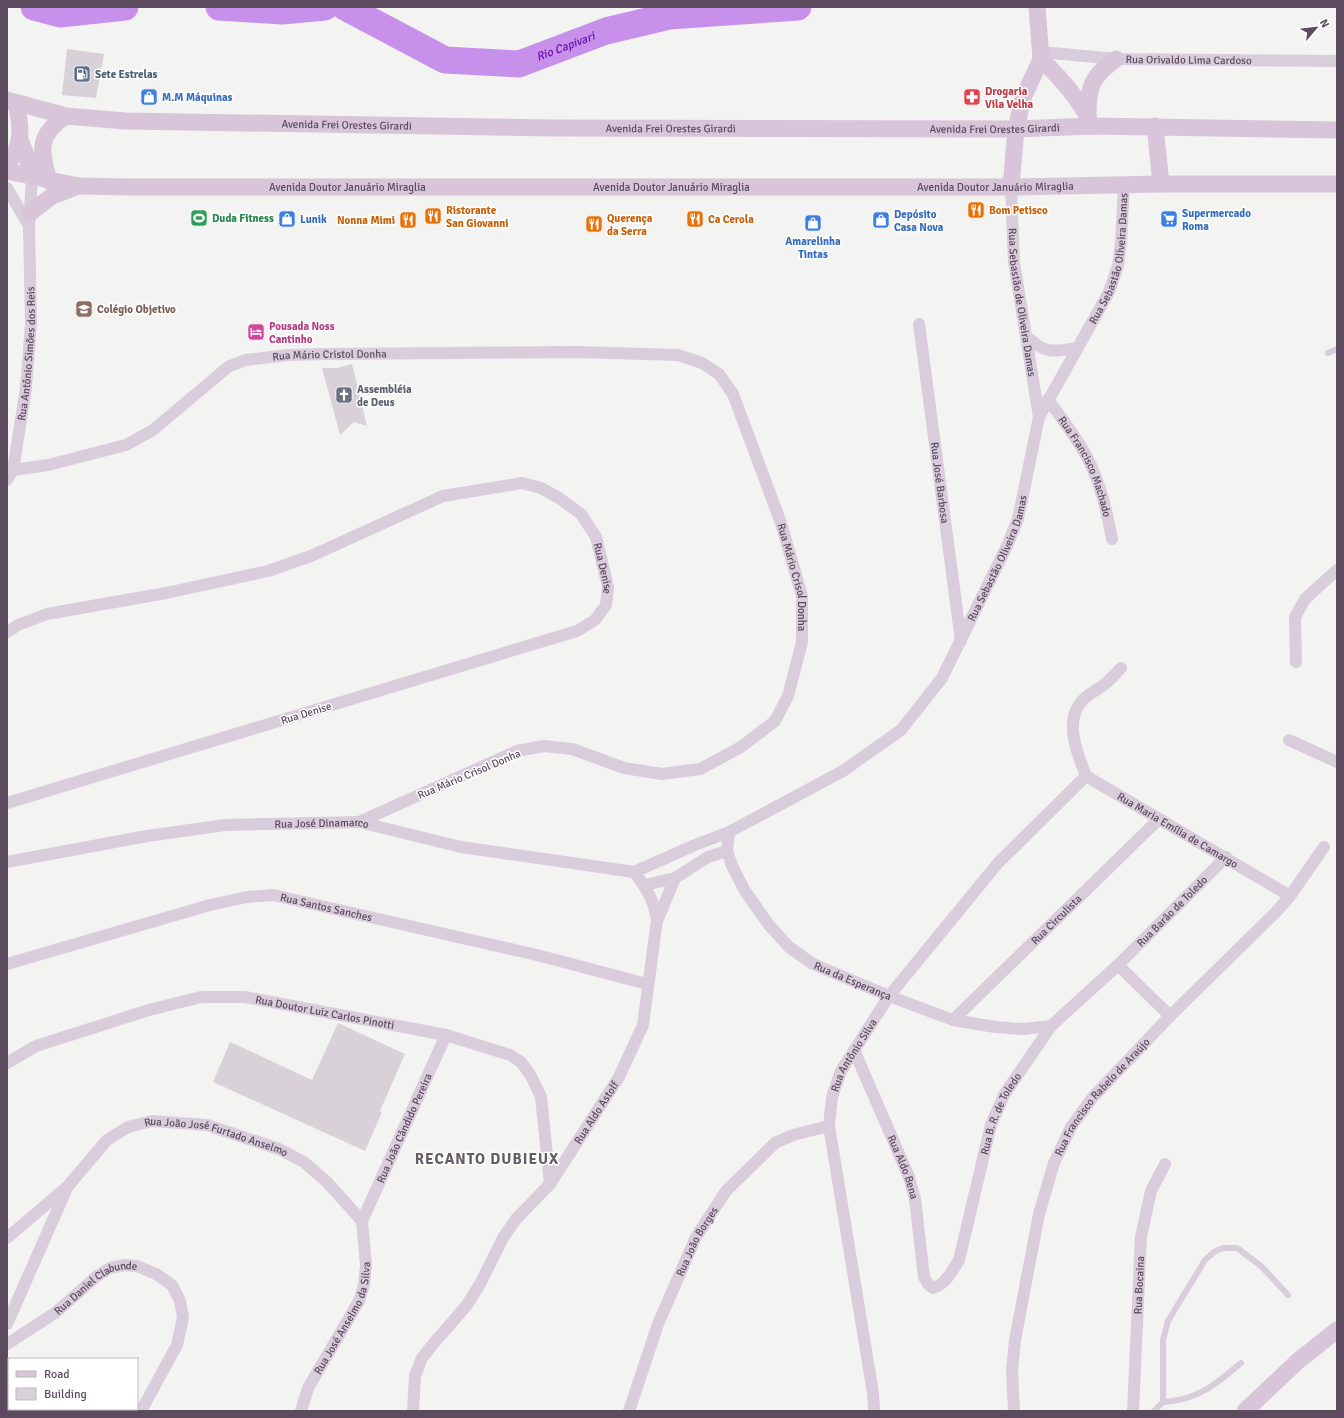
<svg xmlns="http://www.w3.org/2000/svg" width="1344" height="1418" font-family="Signika,sans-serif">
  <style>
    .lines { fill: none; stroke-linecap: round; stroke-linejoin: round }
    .river { stroke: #c791eb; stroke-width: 27 }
    .building { fill: #d8d1d8 }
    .lane { stroke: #d9ccdb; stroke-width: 6 }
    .street { stroke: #d9ccdb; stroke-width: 12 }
    .secondary { stroke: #d8c5d9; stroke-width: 17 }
    .labels { text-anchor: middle; stroke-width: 3; stroke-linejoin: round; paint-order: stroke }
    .street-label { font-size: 11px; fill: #5c4a5f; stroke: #fff }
    .service-label { font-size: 11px; font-weight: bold; fill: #4e5e75; stroke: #fff; text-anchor: start }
    .health-label { font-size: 11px; font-weight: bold; fill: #be3a42; stroke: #fff; text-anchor: start }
    .shop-label { font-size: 11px; font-weight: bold; fill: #366cbe; stroke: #fff; text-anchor: start }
    .food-label { font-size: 11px; font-weight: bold; fill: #c56008; stroke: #fff; text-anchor: start }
    .leisure-label { font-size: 11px; font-weight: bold; fill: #27864d; stroke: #fff; text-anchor: start }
    .education-label { font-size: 11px; font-weight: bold; fill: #785e54; stroke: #fff; text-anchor: start }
    .hotel-label { font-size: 11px; font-weight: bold; fill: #b23c85; stroke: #fff; text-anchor: start }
    .worship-label { font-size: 11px; font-weight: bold; fill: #5b616d; stroke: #fff; text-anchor: start }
    .water-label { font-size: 12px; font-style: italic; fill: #6e10ac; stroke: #fff }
    .district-label { font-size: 15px; font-weight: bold; letter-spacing: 1px; fill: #665e66; stroke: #fff }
  </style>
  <rect width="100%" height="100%" fill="#f3f4f2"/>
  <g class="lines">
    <!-- river -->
    <g class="river">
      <path d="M34,7L60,14L125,7"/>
      <path d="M219,7L282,11L325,7"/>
      <path id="s1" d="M345,7L445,60L519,64L606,31L669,16L798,7"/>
    </g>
  </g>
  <!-- building -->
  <g class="building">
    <path d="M67,49L104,54L96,98L62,95Z"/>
    <path d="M352,364L367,426L354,422L340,435L322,368H337Z"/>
    <path d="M338,1023L405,1054L380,1111L382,1112L365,1151L213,1082L230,1042L312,1080Z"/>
  </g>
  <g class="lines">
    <!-- lane -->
    <g class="lane">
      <path d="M1328,353L1337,349"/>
      <path d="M1163,1402C1198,1400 1215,1385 1241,1363"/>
      <path d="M1154,1411L1163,1402V1340L1168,1321L1205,1260L1214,1252L1223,1248H1237L1261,1266L1288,1295"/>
    </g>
    <!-- street -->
    <g class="street">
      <path id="s2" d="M1041,52L1116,59L1337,61"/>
      <path id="s3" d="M1011,187L1014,262L1039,417"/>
      <path d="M7,188L29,226"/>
      <path id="s4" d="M919,324L961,641"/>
      <path d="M1027,337C1046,354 1052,352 1077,348"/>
      <path id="s5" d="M1048,399C1058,414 1070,429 1080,445C1098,473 1106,506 1112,539"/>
      <path id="s6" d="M13,470L48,465L126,445L153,430L228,367L245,360L288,355L327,354L578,352L678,355L702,363L719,374L733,394L781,523L802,596V642L788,696L775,721L741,747L700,769L662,774L624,768L572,749L544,746L517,751L359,822"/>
      <path id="s7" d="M7,480L13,470L26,388L31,323L29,226L32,177"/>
      <path id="s8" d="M7,632L18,625L47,614L166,593L268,571L311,556L443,496L522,483L541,488L559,498L581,514L596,537L608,587L606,605L595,620L577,631L7,803"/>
      <path d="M1296,662L1295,617L1305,599L1337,570"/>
      <path id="s9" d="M1121,668C1116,673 1111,679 1105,684C1099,689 1091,692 1085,698C1062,718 1077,753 1086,776L1290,896"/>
      <path d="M1289,740L1337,762"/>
      <path id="s10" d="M729,832L727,851L732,866L745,891L769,925L789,947L813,964L889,996L953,1020L995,1027L1023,1029L1051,1026"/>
      <path id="s11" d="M7,862L147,836L225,825L359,822L461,847L634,872"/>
      <path id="s12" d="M634,872L695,845L729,832L843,771L901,730L942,678L1007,546L1018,519L1039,417L1109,292L1118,266L1121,242L1124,186"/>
      <path d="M645,885L675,878L708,857L727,851"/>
      <path d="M658,919L675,878"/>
      <path id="s13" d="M7,964L210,905L247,897L273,895L537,955L647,984"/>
      <path d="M1118,965L1170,1016"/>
      <path id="s14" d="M953,1020L1159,819"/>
      <path id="s15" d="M854,1050L909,1177L915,1199L924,1277L928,1284L933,1288C946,1284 952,1271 959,1260L991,1125L1004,1095L1051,1026L1118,965L1226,857"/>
      <path id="s16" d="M7,1063L36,1046L149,1010L201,997H245L446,1035L510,1055L521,1062L531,1076L541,1097L550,1184"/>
      <path id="s17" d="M7,1238L68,1186L107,1140L128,1127L152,1121L207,1125L279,1149L304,1162L328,1183L362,1221"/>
      <path d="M7,1324L67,1188"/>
      <path id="s18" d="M7,1344L55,1313L97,1276L110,1268L125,1265L137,1266L156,1274L172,1285L180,1301L183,1317L177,1345L141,1411"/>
      <path id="s19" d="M301,1411L308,1388L359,1301L364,1285L366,1265L362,1221L446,1035"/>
      <path id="s20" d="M413,1411L415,1376L422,1358L434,1343L467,1305L480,1284L503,1238L516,1219L550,1184L619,1077L643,1025L657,920C654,900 646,887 634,872"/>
      <path id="s21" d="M629,1411L658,1324L696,1237L726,1191L775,1143L793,1135L829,1126"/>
      <path id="s22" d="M874,1411L873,1393L829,1126L832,1097L841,1071L889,996L998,863L1086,776"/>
      <path id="s23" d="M1014,1411L1012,1371L1015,1340L1039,1214L1054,1163L1071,1127L1093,1097L1170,1016L1276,912L1290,896L1324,847"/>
      <path id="s24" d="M1133,1411L1141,1237L1151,1191L1165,1164"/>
    </g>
    <!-- secondary -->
    <g class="secondary">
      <path d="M1041,59C1061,79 1081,100 1092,126"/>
      <path id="s25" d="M7,100L66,116L125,121L552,128L1016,129L1092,126L1337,130"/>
      <path d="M1088,115C1088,86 1092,76 1116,59"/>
      <path d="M1155,126L1161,184"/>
      <path d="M20,140L27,157L32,177"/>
      <path d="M7,164C24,147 21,125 16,103"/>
      <path id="s26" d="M7,171L78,186L128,187H1011L1161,184H1337"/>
      <path d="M49,181C40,150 37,135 66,116"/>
      <path d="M1011,187L1016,129L1023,98L1041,59L1037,7"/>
      <path d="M30,213L52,196L78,186"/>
      <path d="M1245,1411L1298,1361L1337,1330"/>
    </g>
  </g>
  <!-- icons -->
  <defs>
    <symbol id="fuel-square" viewBox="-11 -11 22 22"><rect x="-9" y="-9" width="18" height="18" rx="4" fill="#5c6f8a" stroke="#fff"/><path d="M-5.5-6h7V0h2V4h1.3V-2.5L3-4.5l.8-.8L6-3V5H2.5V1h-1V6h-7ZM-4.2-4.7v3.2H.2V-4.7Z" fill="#fff"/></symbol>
    <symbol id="shop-square" viewBox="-11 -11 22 22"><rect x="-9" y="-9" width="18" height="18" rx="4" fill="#3f7fe0" stroke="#fff"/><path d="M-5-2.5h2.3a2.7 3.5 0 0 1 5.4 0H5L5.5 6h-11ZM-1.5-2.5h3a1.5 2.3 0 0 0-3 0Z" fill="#fff"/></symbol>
    <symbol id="pharmacy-square" viewBox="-11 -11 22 22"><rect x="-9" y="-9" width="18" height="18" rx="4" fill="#e0444e" stroke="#fff"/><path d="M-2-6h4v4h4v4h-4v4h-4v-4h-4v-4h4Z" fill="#fff"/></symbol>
    <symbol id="restaurant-square" viewBox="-11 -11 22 22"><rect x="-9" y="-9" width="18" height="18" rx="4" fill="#e8710a" stroke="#fff"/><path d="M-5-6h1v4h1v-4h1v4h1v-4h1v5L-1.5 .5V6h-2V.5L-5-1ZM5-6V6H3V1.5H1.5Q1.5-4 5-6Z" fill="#fff"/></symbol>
    <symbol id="stadium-square" viewBox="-11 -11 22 22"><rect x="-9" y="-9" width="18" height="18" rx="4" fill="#2e9e5b" stroke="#fff"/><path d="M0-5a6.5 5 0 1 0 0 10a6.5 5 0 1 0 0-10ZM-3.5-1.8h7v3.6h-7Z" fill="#fff"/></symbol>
    <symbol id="supermarket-square" viewBox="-11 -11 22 22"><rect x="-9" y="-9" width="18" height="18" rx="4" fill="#3f7fe0" stroke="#fff"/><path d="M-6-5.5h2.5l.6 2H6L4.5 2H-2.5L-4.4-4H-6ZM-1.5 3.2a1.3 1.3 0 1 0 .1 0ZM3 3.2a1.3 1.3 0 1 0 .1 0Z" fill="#fff"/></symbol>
    <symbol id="school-square" viewBox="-11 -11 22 22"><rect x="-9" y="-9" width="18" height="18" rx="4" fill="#8d6e63" stroke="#fff"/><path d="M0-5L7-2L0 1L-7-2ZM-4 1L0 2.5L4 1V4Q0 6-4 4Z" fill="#fff"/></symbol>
    <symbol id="hotel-square" viewBox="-11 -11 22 22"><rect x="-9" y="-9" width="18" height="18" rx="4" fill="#d1479c" stroke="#fff"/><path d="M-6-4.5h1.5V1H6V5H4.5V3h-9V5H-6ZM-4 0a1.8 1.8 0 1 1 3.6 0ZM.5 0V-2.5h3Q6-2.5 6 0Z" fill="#fff"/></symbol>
    <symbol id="church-square" viewBox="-11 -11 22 22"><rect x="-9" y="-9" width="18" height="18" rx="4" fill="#6b7280" stroke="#fff"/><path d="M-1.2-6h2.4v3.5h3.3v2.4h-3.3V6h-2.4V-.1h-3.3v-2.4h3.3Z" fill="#fff"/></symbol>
  </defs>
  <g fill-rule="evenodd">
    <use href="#fuel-square" x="72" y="64" width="20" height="20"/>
    <use href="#shop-square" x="139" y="87" width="20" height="20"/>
    <use href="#pharmacy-square" x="962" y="87" width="20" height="20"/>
    <use href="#restaurant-square" x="966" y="200" width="20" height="20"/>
    <use href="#restaurant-square" x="423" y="206" width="20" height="20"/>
    <use href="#stadium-square" x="189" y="208" width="20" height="20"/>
    <use href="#shop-square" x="277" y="209" width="20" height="20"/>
    <use href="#restaurant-square" x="685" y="209" width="20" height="20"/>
    <use href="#supermarket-square" x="1159" y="209" width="20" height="20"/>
    <use href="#restaurant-square" x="398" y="210" width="20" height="20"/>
    <use href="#shop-square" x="871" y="210" width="20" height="20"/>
    <use href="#shop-square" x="803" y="213" width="20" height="20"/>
    <use href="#restaurant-square" x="584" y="214" width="20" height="20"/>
    <use href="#school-square" x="74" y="299" width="20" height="20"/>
    <use href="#hotel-square" x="246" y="322" width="20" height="20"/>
    <use href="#church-square" x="334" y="385" width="20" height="20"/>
  </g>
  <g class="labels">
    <!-- street labels -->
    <g class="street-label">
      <text dy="4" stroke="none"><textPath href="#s2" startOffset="148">Rua Orivaldo Lima Cardoso</textPath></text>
      <text dy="4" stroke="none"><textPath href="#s25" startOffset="342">Avenida Frei Orestes Girardi</textPath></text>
      <text dy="4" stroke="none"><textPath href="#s25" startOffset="666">Avenida Frei Orestes Girardi</textPath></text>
      <text dy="4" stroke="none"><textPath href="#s25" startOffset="990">Avenida Frei Orestes Girardi</textPath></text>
      <text dy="4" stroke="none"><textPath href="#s26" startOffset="990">Avenida Doutor Januário Miraglia</textPath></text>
      <text dy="4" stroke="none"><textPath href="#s26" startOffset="342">Avenida Doutor Januário Miraglia</textPath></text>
      <text dy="4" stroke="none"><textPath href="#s26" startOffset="666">Avenida Doutor Januário Miraglia</textPath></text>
      <text dy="4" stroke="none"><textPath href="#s12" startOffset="826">Rua Sebastão Oliveira Damas</textPath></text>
      <text dy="4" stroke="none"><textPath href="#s3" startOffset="116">Rua Sebastão de Oliveira Damas</textPath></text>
      <text dy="4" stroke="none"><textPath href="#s7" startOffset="129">Rua Antônio Simões dos Reis</textPath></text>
      <text dy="4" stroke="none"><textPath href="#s6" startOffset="348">Rua Mário Cristol Donha</textPath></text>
      <text dy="4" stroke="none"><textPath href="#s5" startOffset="78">Rua Francisco Machado</textPath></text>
      <text dy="4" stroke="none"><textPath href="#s4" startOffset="160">Rua José Barbosa</textPath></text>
      <text dy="4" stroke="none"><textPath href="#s12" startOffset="502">Rua Sebastão Oliveira Damas</textPath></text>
      <text dy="4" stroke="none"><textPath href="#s8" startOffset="667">Rua Denise</textPath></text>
      <text dy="4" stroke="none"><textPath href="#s6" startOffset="960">Rua Mário Crisol Donha</textPath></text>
      <text transform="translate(306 713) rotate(-17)" y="4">Rua Denise</text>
      <text transform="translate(469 774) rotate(-23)" y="4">Rua Mário Crisol Donha</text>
      <text dy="4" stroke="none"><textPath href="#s11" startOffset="318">Rua José Dinamarco</textPath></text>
      <text dy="4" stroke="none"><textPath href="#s9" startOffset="237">Rua Maria Emília de Camargo</textPath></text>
      <text dy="4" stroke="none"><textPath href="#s13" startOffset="330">Rua Santos Sanches</textPath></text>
      <text dy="4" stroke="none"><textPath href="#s15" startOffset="715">Rua Barão de Toledo</textPath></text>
      <text dy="4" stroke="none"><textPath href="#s14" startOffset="144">Rua Circulista</textPath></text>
      <text dy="4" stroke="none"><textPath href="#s10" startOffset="207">Rua da Esperança</textPath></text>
      <text dy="4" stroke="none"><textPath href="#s16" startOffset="331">Rua Doutor Luiz Carlos Pinotti</textPath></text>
      <text dy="4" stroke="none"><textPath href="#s22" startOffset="365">Rua Antônio Silva</textPath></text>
      <text dy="4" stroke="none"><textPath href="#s23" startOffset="335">Rua Francisco Rabelo de Araújo</textPath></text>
      <text dy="4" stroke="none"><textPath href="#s20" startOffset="357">Rua Aldo Astolf</textPath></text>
      <text dy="4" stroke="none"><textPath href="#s15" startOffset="446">Rua B. R. de Toledo</textPath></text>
      <text dy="4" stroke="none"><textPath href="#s19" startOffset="308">Rua João Cândido Pereira</textPath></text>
      <text dy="4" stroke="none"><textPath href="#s17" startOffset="256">Rua João José Furtado Anselmo</textPath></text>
      <text dy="4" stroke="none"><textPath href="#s15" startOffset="127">Rua Aldo Bena</textPath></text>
      <text dy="4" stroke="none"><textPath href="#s21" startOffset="183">Rua João Borges</textPath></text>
      <text dy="4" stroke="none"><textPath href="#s24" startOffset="126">Rua Bocaina</textPath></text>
      <text dy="4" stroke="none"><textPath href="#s18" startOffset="107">Rua Daniel Clabunde</textPath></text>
      <text dy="4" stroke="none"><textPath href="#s19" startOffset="103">Rua José Anselmo da Silva</textPath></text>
    </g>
    <!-- service labels -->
    <g class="service-label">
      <text x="95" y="78">Sete Estrelas</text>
    </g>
    <!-- health labels -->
    <g class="health-label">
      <text x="985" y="95">Drogaria<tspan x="985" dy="13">Vila Velha</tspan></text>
    </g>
    <!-- shop labels -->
    <g class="shop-label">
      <text x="162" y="101">M.M Máquinas</text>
      <text x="1182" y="217">Supermercado<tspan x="1182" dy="13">Roma</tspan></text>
      <text x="894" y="218">Depósito<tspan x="894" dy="13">Casa Nova</tspan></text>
      <text x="300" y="223">Lunik</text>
      <text x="813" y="245" text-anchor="middle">Amarelinha<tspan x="813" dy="13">Tintas</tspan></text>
    </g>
    <!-- food labels -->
    <g class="food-label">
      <text x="446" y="214">Ristorante<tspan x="446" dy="13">San Giovanni</tspan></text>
      <text x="989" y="214">Bom Petisco</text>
      <text x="607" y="222">Querença<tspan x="607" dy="13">da Serra</tspan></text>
      <text x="708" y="223">Ca Cerola</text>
      <text x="395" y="224" text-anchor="end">Nonna Mimi</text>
    </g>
    <!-- leisure labels -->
    <g class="leisure-label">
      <text x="212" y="222">Duda Fitness</text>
    </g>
    <!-- education labels -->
    <g class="education-label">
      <text x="97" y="313">Colégio Objetivo</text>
    </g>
    <!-- hotel labels -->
    <g class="hotel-label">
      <text x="269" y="330">Pousada Noss<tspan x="269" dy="13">Cantinho</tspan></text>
    </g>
    <!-- worship labels -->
    <g class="worship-label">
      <text x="357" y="393">Assembléia<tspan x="357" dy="13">de Deus</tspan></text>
    </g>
    <!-- water labels -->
    <g class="water-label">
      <text dy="4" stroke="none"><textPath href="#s1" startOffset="237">Rio Capivari</textPath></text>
    </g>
    <!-- district labels -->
    <g class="district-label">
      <text x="487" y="1164">RECANTO DUBIEUX</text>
    </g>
  </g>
  <!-- border -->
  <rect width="1344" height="1418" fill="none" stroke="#5c4a5f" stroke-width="16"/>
  <!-- legend -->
  <rect x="8" y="1358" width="130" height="52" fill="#ffffff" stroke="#beb7bf"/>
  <rect x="16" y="1371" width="20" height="6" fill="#d8c5d9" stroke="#beb7bf"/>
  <text x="44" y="1378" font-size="12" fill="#5c4a5f">Road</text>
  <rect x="16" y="1388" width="20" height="12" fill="#d8d1d8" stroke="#beb7bf"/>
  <text x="44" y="1398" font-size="12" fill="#5c4a5f">Building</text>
  <!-- north arrow -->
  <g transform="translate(1316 28) rotate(62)" stroke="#ffffff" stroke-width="3" paint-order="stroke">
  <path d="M0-3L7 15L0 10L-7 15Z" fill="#5c4a5f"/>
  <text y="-6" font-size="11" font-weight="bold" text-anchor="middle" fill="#5c4a5f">N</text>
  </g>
</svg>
